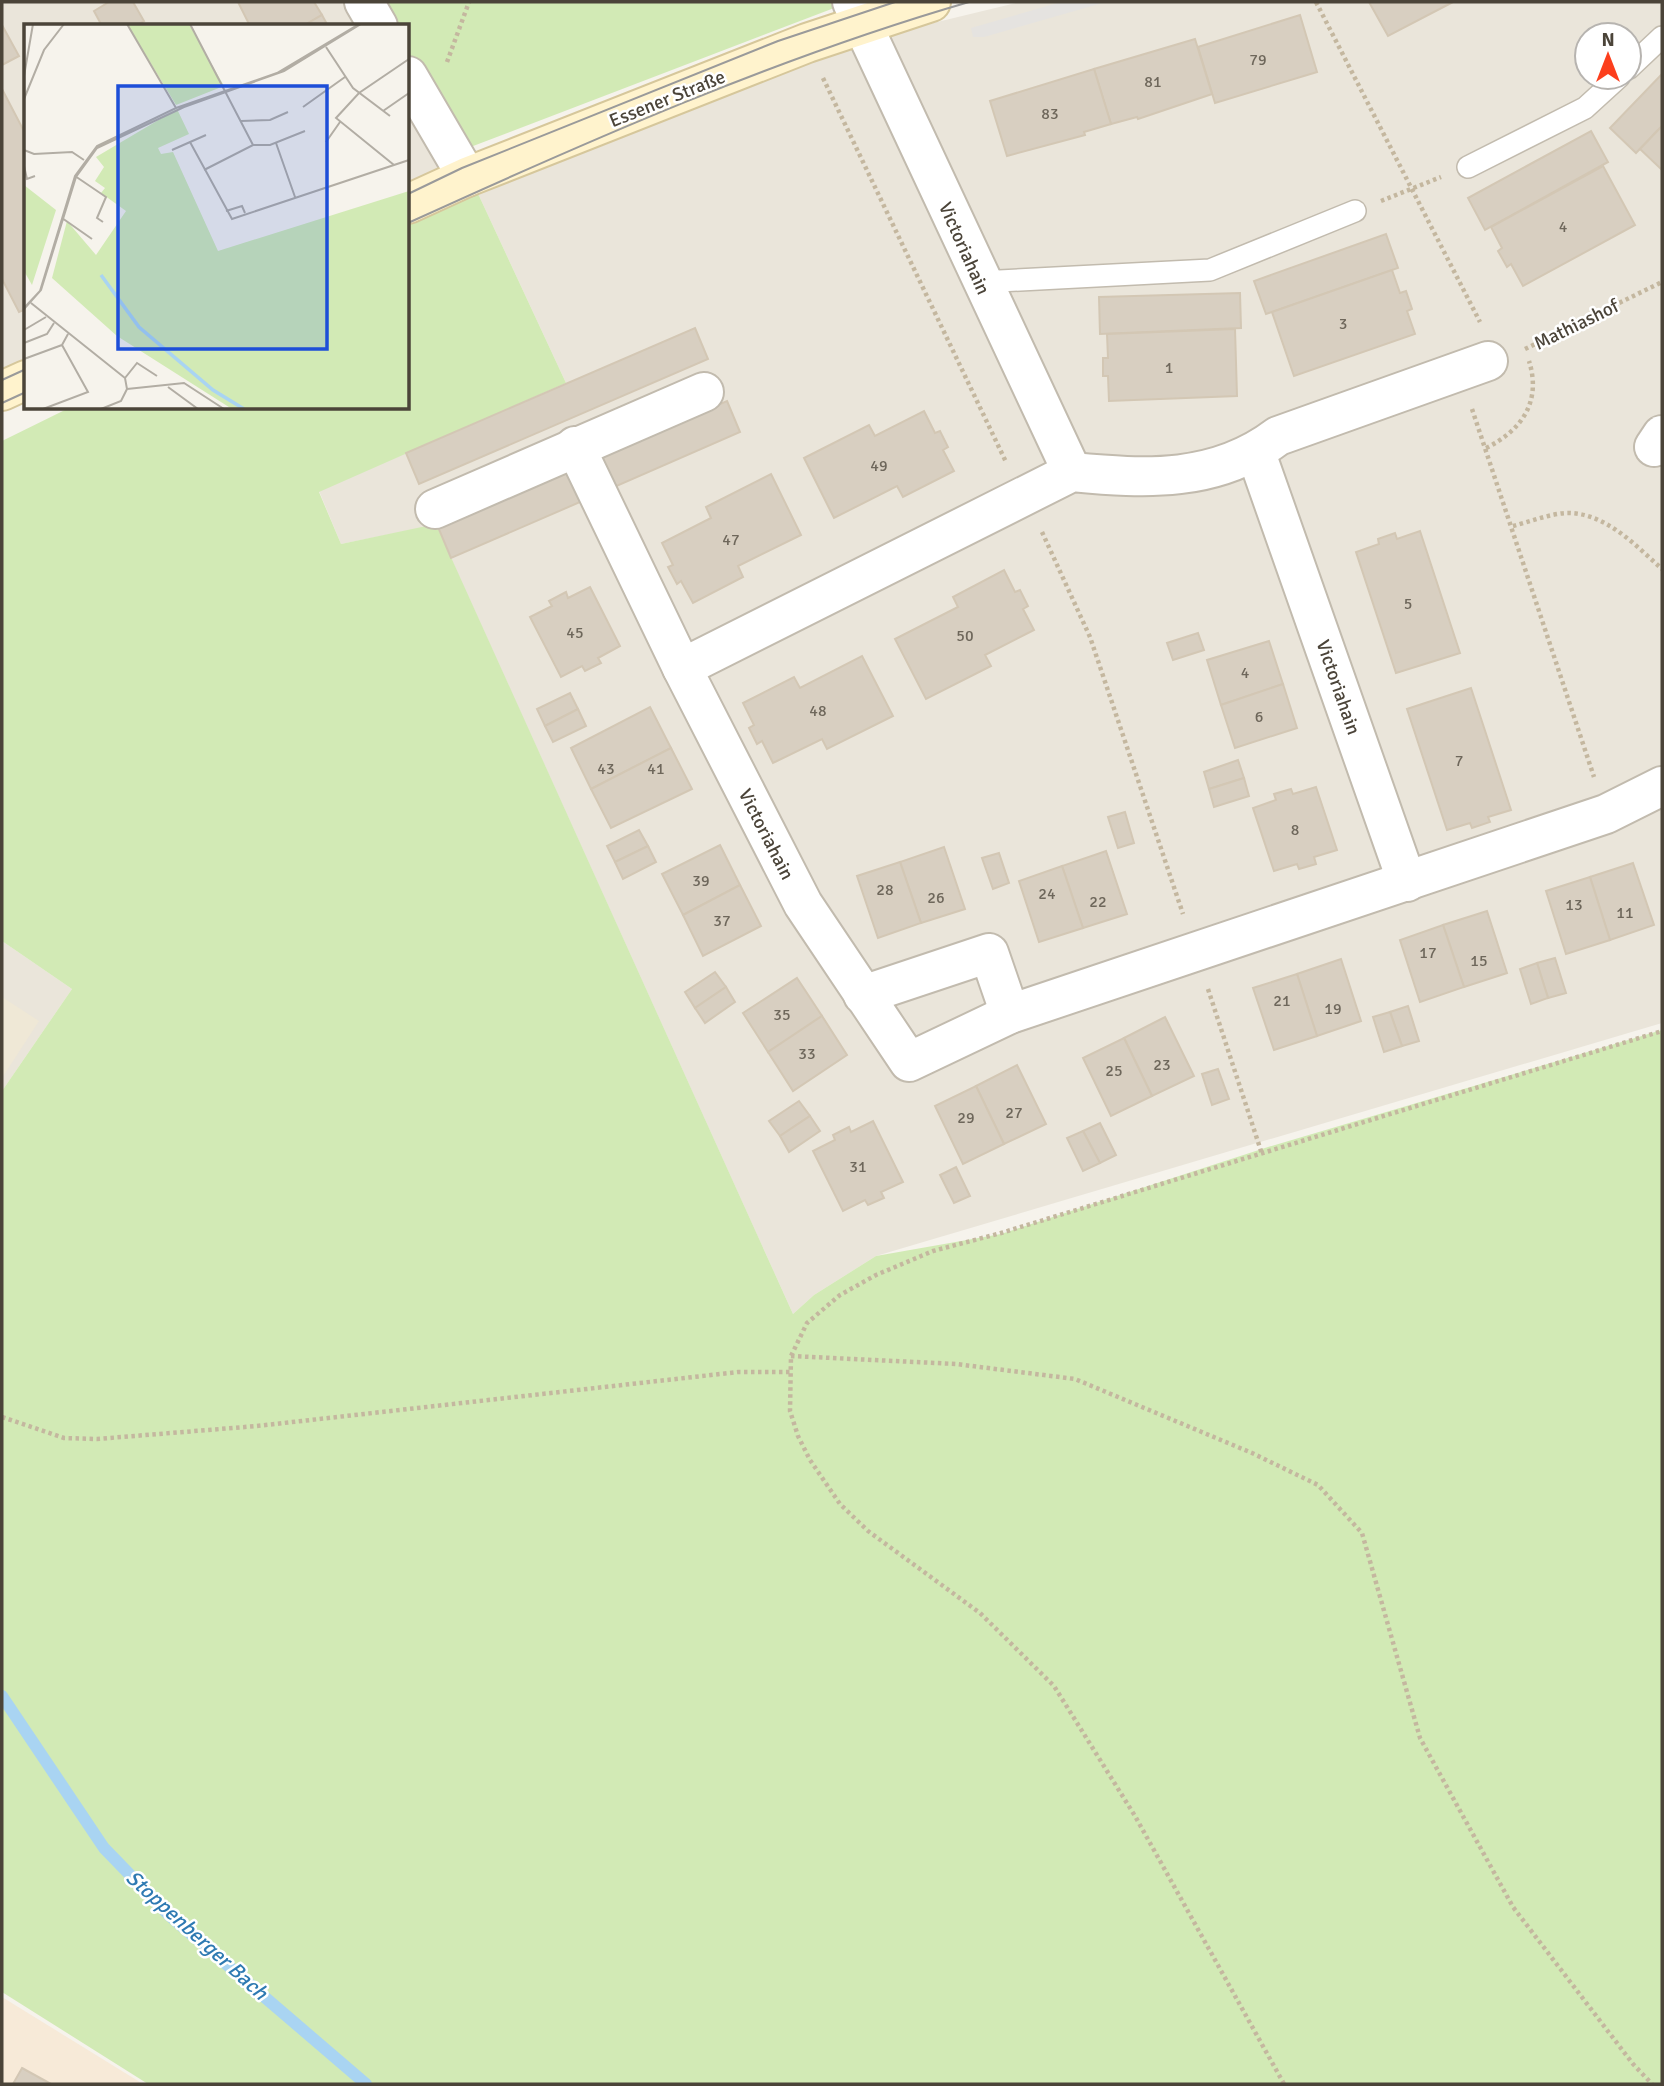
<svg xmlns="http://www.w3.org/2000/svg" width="1664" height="2086" font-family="Signika,sans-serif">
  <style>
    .residential { fill: #eae5da; fill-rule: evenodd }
    .commercial { fill: #f7ead8 }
    .education { fill: #efe8d6 }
    .green { fill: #d2eab5 }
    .parking { fill: #e5e3e0 }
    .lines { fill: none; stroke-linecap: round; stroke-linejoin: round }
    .stream { stroke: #a9d4f2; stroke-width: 12 }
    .building { fill: #d8cfc1; stroke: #d3c7b4; stroke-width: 2 }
    .lane-casing { stroke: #c2bbae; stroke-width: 24 }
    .street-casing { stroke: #c2bbae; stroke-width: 42 }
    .secondary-casing { stroke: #d6c79b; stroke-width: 42 }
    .path { stroke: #c4b79f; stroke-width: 4.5; stroke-dasharray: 3.5 3.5; stroke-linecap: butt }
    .lane { stroke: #fff; stroke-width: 21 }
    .street { stroke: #fff; stroke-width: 38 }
    .secondary { stroke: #fff3cd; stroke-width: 38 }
    .tram { stroke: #9a9a9a; stroke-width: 2 }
    .labels { text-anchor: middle; stroke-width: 5; stroke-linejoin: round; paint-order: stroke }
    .number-label { font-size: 16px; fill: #6e675b }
    .street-label { font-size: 19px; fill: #4b4439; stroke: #fff }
    .water-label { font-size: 21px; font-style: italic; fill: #2e7ab2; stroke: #fff }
    .inset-river { fill: none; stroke: #a9d4f2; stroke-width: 3.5 }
    .inset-road { fill: none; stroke: #b2ada4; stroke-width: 2 }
    .view { fill: #1d4ed8; fill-opacity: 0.15; stroke: #1d4ed8; stroke-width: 3.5 }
    .inset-edge { fill: none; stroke: #4b4439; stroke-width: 3.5 }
  </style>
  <rect width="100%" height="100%" fill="#f6f3ec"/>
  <!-- residential -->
  <g class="residential">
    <path d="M2,2H357L372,26H26V378L2,389Z"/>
    <path d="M1020,2H1662V1023L876,1256L814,1295L793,1314L436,525L341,544L319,491L566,383L474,185L900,31ZM1587,35H1629V77H1587Z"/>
    <path d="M408,87L460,177L408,200Z"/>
    <path d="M2,941L72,989L2,1091Z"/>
  </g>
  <!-- commercial -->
  <path class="commercial" d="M2,1997L143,2084H2Z"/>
  <!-- education -->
  <path class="education" d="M2,997L39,1021L2,1078Z"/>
  <!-- green -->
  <g class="green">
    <path d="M372,2H840L842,5L460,151L408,60V26H387Z"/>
    <path d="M474,185L566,383L319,492L341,544L436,524L793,1314L814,1295L876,1256L1001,1234L1268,1147L1662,1030V2084H148L2,1992V1091L72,989L2,941V441L69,408H408V224Z"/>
  </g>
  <!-- parking -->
  <path class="parking" d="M1061,2H1106L984,37H973L971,28Z"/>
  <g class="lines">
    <!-- stream -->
    <path class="stream" d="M2,1696L104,1848L170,1916L366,2084"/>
  </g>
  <!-- building -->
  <g class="building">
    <path d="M109,2H133L144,21L135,26H102L94,11Z"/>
    <path d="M238,2H314L322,15L303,26H250Z"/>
    <path d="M1369,2H1453L1388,36Z"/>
    <path d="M322,15L328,26H303Z"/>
    <path d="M1300,15L1317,72L1215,103L1198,47Z"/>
    <path d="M2,25L19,56L2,65Z"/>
    <path d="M1195,39L1212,94L1138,119L1137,117L1111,124L1094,69Z"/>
    <path d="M1094,69L1111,124L1084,132L1085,135L1007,156L990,101Z"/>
    <path d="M1662,74V126L1636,153L1610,128Z"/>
    <path d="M2,89L26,135V309L19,312L2,279Z"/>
    <path d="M1662,126V170L1640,149Z"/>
    <path d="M1591,131L1608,162L1485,230L1468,198Z"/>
    <path d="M1603,166L1635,225L1523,286L1511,264L1507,267L1498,251L1502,248L1491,227Z"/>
    <path d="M1386,234L1398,268L1266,314L1254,281Z"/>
    <path d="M1392,270L1400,293L1406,291L1412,309L1407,311L1415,334L1294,376L1272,312Z"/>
    <path d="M1240,293L1241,328L1100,334L1099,297Z"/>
    <path d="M695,328L708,359L419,484L406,453Z"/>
    <path d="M1235,329L1237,396L1109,401L1108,376H1103V358H1108L1107,334Z"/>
    <path d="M727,401L740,432L612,488L599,457Z"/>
    <path d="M924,411L935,433L940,431L948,447L943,450L954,471L903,497L897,486L834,518L804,458L869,425L875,436Z"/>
    <path d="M566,471L580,502L451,558L438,527Z"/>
    <path d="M771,474L801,535L738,566L743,577L693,603L681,581L677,584L668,567L673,565L662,543L711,518L706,507Z"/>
    <path d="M1420,531L1460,653L1396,673L1356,552L1379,544L1378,539L1395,533L1397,539Z"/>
    <path d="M1004,570L1015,592L1020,590L1028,606L1023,609L1034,630L985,655L991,666L926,699L895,639L958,607L953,597Z"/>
    <path d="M590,587L620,646L598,658L601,663L585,671L582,666L561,677L530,617L552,606L549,601L566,592L568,598Z"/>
    <path d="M1198,633L1204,650L1173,660L1167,643Z"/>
    <path d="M1269,641L1283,684L1221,705L1207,660Z"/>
    <path d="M862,656L893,716L827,749L822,739L773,763L762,741L757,744L749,728L754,725L743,703L794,677L800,688Z"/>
    <path d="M1283,684L1297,728L1235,748L1221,705Z"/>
    <path d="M1471,688L1511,810L1488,817L1490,822L1472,828L1470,823L1447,830L1407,709Z"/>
    <path d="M570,693L578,709L545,726L537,709Z"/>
    <path d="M650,707L671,748L591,789L571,748Z"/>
    <path d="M578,709L586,726L553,742L545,726Z"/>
    <path d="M671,748L692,789L611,828L591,789Z"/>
    <path d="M1238,760L1244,778L1209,789L1204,772Z"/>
    <path d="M1244,778L1249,796L1214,807L1209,789Z"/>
    <path d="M1316,787L1337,850L1314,857L1316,864L1299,869L1297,864L1274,871L1253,808L1276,800L1274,794L1291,789L1293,794Z"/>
    <path d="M1125,812L1134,843L1118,848L1108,817Z"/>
    <path d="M639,830L648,846L615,862L607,846Z"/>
    <path d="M720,845L740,885L683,915L662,874Z"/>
    <path d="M648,846L656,862L623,879L615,862Z"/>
    <path d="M944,847L965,909L921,923L900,862Z"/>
    <path d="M1106,851L1127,914L1083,928L1062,866Z"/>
    <path d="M999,853L1009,883L993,889L982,858Z"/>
    <path d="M900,862L921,923L878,938L857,876Z"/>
    <path d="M1633,863L1654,925L1610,940L1590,877Z"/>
    <path d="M1062,866L1083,928L1039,942L1019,881Z"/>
    <path d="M1590,877L1610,940L1566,954L1546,891Z"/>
    <path d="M740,885L761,926L703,956L683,915Z"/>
    <path d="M1487,911L1507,973L1464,987L1443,925Z"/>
    <path d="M1443,925L1464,987L1420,1002L1400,940Z"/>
    <path d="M1555,958L1566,993L1548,998L1537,963Z"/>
    <path d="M1341,959L1361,1021L1317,1036L1297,974Z"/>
    <path d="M1537,963L1548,998L1531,1004L1520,969Z"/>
    <path d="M715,972L726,987L695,1008L685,992Z"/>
    <path d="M1297,974L1317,1036L1274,1050L1253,988Z"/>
    <path d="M797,978L822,1016L768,1052L743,1013Z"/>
    <path d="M726,987L735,1002L705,1023L695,1008Z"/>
    <path d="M1408,1006L1419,1041L1402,1046L1390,1012Z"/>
    <path d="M1390,1012L1402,1046L1384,1052L1373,1017Z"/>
    <path d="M822,1016L847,1055L793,1091L768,1052Z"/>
    <path d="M1165,1017L1194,1076L1152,1096L1124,1038Z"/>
    <path d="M1124,1038L1152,1096L1111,1116L1083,1058Z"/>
    <path d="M1017,1065L1046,1124L1004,1144L976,1086Z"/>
    <path d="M1218,1069L1229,1099L1212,1105L1202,1074Z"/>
    <path d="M976,1086L1004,1144L963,1164L935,1106Z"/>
    <path d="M799,1101L810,1116L780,1136L769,1121Z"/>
    <path d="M810,1116L820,1131L789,1152L780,1136Z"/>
    <path d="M873,1121L903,1182L881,1192L884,1198L868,1205L865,1200L843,1211L813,1151L835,1140L833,1135L849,1127L851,1132Z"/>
    <path d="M1100,1123L1116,1155L1100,1163L1083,1131Z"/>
    <path d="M1083,1131L1100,1163L1083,1171L1067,1138Z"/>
    <path d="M956,1167L970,1196L954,1203L940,1175Z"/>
    <path d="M22,2068L51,2084H13Z"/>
  </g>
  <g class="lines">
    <defs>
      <g id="lane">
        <path d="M1629,68L1662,37"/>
        <path d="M1468,167L1585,108L1619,77"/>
        <path d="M980,282L1210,270L1355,211"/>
      </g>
      <g id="street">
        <path d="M364,2L378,26"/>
        <path d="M852,2L1072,472"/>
        <path d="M408,76L467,177"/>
        <path d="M575,446L682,668L803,904L909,1062L1010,1014L1606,814L1662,786"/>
        <path d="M1654,447L1662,435"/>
        <path d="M1256,453L1407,882"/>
        <path d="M435,509L704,392"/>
        <path d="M682,668L1072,472C1146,479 1216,483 1278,436L1488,361"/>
        <path d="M863,995L989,953L1010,1014"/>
      </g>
      <g id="secondary">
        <path d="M408,204L467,177L807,43L931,2"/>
        <path d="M2,391L26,380"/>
      </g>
    </defs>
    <!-- lane casing -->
    <use href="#lane" class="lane-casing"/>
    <!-- street casing -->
    <use href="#street" class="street-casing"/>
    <!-- secondary casing -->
    <use href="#secondary" class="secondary-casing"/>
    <!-- path -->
    <g class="path">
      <path d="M1316,2L1480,322"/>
      <path d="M447,62L469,2"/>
      <path d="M823,78L1006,462"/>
      <path d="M1381,201L1441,177"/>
      <path d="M1525,349L1662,282"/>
      <path d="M1472,409L1594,777"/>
      <path d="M1486,448C1521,431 1542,402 1529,361"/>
      <path d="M1513,526C1529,522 1549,514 1566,513C1605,512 1635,545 1662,569"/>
      <path d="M1042,532L1090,637L1183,914"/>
      <path d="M1208,989L1262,1154"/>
      <path d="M791,1356L956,1364L1075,1379L1252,1453L1318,1485L1362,1533L1420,1738L1513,1907L1633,2064L1652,2084"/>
      <path d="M2,1417L64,1438L97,1439L257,1426L738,1372H790"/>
      <path d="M1284,2084L1135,1816L1054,1686L980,1613L868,1531L840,1504L810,1460L798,1436L790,1411L791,1356L807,1323L840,1295L876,1275L933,1251L1001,1233L1662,1031"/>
    </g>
    <!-- lane -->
    <use href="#lane" class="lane"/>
    <!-- street -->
    <use href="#street" class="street"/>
    <!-- secondary -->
    <use href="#secondary" class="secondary"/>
    <!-- tram -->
    <g class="tram">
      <path d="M408,194L462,168L778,41L895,2"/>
      <path d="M408,223C590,140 776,58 969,2"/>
      <path d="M2,380L26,369"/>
      <path d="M2,403L26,392"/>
    </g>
  </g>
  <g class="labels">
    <!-- number labels -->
    <g class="number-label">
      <text x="1258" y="65">79</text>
      <text x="1153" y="87">81</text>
      <text x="1050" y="119">83</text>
      <text x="1563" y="232">4</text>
      <text x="1343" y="329">3</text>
      <text x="1169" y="373">1</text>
      <text x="879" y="471">49</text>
      <text x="731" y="545">47</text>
      <text x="1408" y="609">5</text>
      <text x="575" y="638">45</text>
      <text x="965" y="641">50</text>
      <text x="1245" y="678">4</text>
      <text x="818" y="716">48</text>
      <text x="1259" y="722">6</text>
      <text x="1459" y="766">7</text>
      <text x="606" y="774">43</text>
      <text x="656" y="774">41</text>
      <text x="1295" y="835">8</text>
      <text x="701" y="886">39</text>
      <text x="885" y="895">28</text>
      <text x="1047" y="899">24</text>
      <text x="936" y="903">26</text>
      <text x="1098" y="907">22</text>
      <text x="1574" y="910">13</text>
      <text x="1625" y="918">11</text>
      <text x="722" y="926">37</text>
      <text x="1428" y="958">17</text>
      <text x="1479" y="966">15</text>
      <text x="1282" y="1006">21</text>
      <text x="1333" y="1014">19</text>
      <text x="782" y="1020">35</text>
      <text x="807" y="1059">33</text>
      <text x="1162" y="1070">23</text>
      <text x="1114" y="1076">25</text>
      <text x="1014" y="1118">27</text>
      <text x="966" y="1123">29</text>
      <text x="858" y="1172">31</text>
    </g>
    <!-- street labels -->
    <g class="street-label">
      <text transform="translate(667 98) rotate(-22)" y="7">Essener Straße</text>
      <text transform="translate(965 248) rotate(66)" y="7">Victoriahain</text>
      <text transform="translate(1576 324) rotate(-26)" y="7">Mathiashof</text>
      <text transform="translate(1339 687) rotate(71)" y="7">Victoriahain</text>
      <text transform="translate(767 834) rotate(63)" y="7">Victoriahain</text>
    </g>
    <!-- water labels -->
    <g class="water-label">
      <text transform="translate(197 1935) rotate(42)" y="7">Stoppenberger Bach</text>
    </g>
  </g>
  <!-- overview -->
  <g transform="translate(24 24)">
    <rect width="385" height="385" fill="#f6f3ec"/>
    <path d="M103,0H165L200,62L152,81ZM153,85L165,110L134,124L137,130L149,128L194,227L385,167V385H208L93,312L28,254L43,197L72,231L102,187L77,169L81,164L71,157L80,143L72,133ZM0,161L32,186L8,261L0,247Z" fill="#d2eab5"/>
    <path class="inset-river" d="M77,251L115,303L189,366L220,385"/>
    <path class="inset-road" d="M103,0L152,84M166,0L229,121M302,23L329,64L366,92M0,52L9,0M0,75L20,26L40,0M279,83L321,53M359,87L385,69M217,97L246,96L264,88M166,118L208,195L385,136M302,118L316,98M252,119L271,173M0,126L10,130L48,128L60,136M148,126L182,111M370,141L312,94L335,69L385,35M0,142L3,155L11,152M180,146L229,121H246L281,107M51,152L82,173L73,194L79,198M202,187L218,182L221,189M38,194L68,215M7,279L101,354L103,365L97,377L77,385M0,284L16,267L51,152L73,122L152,84L253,49L335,0M0,285L17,266L52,153L73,124L160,83L260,47L337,0M0,306L22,293M0,319L23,310L30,299M0,335L38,321M101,354L113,339L133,352M144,363L174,385M103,365L160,359L200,385M19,385L64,368L38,321L44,310"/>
    <path class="view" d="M94,62H303V325H94Z"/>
    <rect width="385" height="385" class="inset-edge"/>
  </g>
  <!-- border -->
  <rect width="1664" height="2086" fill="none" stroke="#4b4439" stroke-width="7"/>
  <!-- north arrow -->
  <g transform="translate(1608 56)"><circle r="33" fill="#ffffff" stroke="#b7b4b0" stroke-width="2"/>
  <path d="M0-5L12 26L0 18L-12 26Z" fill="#fc3f1d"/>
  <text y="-10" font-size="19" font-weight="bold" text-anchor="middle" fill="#4b4439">N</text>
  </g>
</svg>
